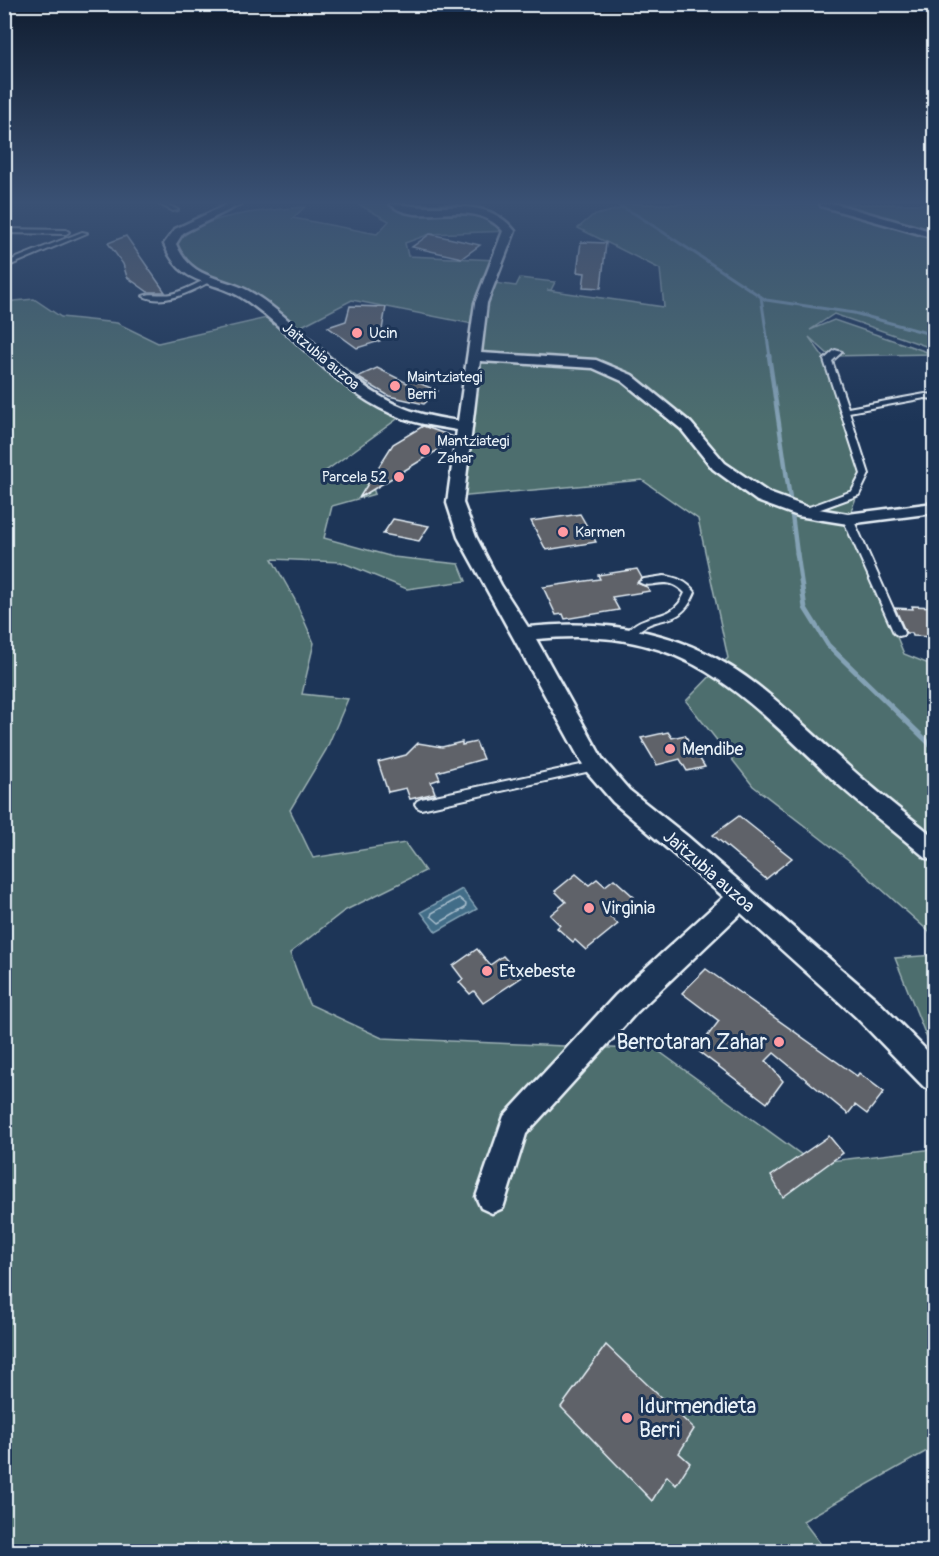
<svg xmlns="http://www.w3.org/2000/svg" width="939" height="1556" font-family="Pangolin,sans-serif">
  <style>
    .green { fill: #4e6e6e; stroke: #9bb0b3; stroke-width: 1.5 }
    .water { fill: #426d88; stroke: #84a2b5; stroke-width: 1.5 }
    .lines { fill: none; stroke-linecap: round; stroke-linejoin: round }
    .shore { stroke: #a6bccb; stroke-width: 1.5 }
    .stream-far2 { stroke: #84a2b5; stroke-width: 3 }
    .stream-far1 { stroke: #84a2b5; stroke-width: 4.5 }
    .stream { stroke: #84a2b5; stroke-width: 5 }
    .building { fill: #5f6269; stroke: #e8f1f8; stroke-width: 1.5 }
    .lane-casing { stroke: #e8f1f8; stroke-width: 4 }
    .street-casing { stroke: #e8f1f8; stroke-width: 5 }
    .lane { fill: #1d3557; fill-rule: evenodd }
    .street { fill: #1d3557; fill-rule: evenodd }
    .poi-dot { fill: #ff9aa2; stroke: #1d3557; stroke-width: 2 }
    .labels { text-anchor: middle; stroke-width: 6; stroke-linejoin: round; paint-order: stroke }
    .far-poi-label { font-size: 15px; fill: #e8f1f8; stroke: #1d3557; text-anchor: start }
    .far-street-label { font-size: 15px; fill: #e8f1f8; stroke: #1d3557 }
    .poi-label { font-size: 18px; fill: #e8f1f8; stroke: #1d3557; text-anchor: start }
    .street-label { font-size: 18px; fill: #e8f1f8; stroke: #1d3557 }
    .near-poi-label { font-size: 21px; fill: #e8f1f8; stroke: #1d3557; text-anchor: end }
  </style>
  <rect width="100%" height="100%" fill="#1d3557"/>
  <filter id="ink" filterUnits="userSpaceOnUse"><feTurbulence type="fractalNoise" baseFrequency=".0167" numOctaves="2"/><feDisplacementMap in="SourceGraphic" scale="12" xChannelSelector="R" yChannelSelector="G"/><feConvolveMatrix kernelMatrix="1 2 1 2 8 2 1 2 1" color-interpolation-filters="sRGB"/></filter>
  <g filter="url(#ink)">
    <!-- green -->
    <g class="green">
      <path d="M358,204H460L452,208L491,214L509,231L430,234L405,243L408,256L497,260L487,282L516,286L520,278L555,282L551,290H547L664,307L660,269L578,228L592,216L623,208L615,204H934V349L834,314L810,330L834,320L933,354L830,356L809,337L825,359L865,474L848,519L904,654L934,666V936L850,861L753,786L686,701L728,658L698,519L642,480L457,497L478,325L352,300L296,329L404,414L323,473L370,480L375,494L332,506L324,538L393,557L459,564L466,581L407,589L341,562L272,559L295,600L314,643L302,694L348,699L326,750L290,810L313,858L405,843L425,871L344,911L290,953L309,1004L382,1038L657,1050L813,1163L934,1149V1447L803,1521L826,1551L5,1552V302L34,299L61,317L117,323L158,343L280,315L248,296L207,281L173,255C175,249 177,242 181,238C209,213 269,210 305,207L293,218L377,234L389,221Z"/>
      <path d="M934,955V1056L895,958Z"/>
    </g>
    <!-- water -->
    <path class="water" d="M462,889L477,909L436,932L421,912Z"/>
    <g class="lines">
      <!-- shore -->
      <path class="shore" d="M459,898L466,904L465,908L439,923L431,916L432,913Z"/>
      <!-- stream-far2 -->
      <g class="stream-far2">
        <path d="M616,204L637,215L766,300L854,313L934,335"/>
        <path d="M761,297L770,357"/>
      </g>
      <!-- stream-far1 -->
      <g class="stream-far1">
        <path d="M769,356L790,499"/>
        <path d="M792,515L797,554"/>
      </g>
      <!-- stream -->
      <path class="stream" d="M797,553L805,608L828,645L934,748"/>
    </g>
    <!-- building -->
    <g class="building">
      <path d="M430,234L480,245L462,258L412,247Z"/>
      <path d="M126,236L165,292H148L127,277L123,264L108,243Z"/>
      <path d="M581,242L606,243L601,288L583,287L585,273L577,272Z"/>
      <path d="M350,306L386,307L380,341L357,348L328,327L346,321Z"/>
      <path d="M377,368L407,383L412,380L438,391L424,404L389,396L357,377Z"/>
      <path d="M423,426L454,437L453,441L359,498L393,444Z"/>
      <path d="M580,514L596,542L546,550L531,521Z"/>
      <path d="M393,519L429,526L419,541L383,534Z"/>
      <path d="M637,569L642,578L637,583L647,587L650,591L612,597L619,610L565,619L563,614L556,615L543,587L600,579L598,575Z"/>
      <path d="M912,606L934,607V637L913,636L912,633H906L895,608L913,609Z"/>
      <path d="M668,732L672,738L685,735L705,767L687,771L680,759L657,765L641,738Z"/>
      <path d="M462,742V745L476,742L483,759L437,772L440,779L431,782L435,793L410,799L406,788L388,792L378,762L406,755L418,743L442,747Z"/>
      <path d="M739,816L792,858L766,879L713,835Z"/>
      <path d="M576,874L589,885L597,879L605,886L614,879L634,897L610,917L618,924L586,950L575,940L573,942L557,928L560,925L550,915L566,902L555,891Z"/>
      <path d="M477,949L490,965L503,956L522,977L483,1003L474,991L470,994L459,982L463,979L453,966Z"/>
      <path d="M706,969L857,1076L859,1073L884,1092L867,1114L855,1105L848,1114L774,1053L766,1061L783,1081L767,1103L697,1050L719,1021L682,993Z"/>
      <path d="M829,1136L843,1153L783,1197L771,1176Z"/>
      <path d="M606,1345L694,1429L679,1453L690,1463L676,1485L667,1476L652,1501L561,1407Z"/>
    </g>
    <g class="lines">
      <defs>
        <g id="lane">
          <path d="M159,204H166L178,210L173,211Z"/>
          <path d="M4,229L66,230L69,232L66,234L4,233Z"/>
          <path d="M82,232L87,233L4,268V263Z"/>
          <path d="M207,279L210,281L209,282C191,292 163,306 143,296C150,292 162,296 171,294C184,291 195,284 207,279Z"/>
          <path d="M835,350L842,352L832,361L848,408L925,394L934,395V399L925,398L849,412L869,474L859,495L804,515L801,514V510L852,491L861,474L824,360Z"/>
          <path d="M848,516L853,519L904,633L903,635L899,636L894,633L843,519Z"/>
          <path d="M664,576C677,577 687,582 695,592C679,632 656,610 634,636H626L625,634C645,607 671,626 685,593C666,573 652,591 639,582L644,579Z"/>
          <path d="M595,762L601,766L595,770L421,809L417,807L415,804L417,801L421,799Z"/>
        </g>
        <g id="street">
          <path d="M228,204H241L183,233L176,244C192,282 224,275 254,294C307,328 344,384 404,408C421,415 440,418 458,421L475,303L503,231C470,194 420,230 390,204C402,204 415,207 427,207C460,207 492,202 515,231L487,303L481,353L596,360L632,375L691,423L725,463L769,493L807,507L848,514L934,503V513L848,524L798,516L757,501L713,469L681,429L622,381L593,368L480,361L463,503L476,537L501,585L528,627C613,618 689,632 757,685C789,710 817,738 846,764C874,790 905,813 934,837V861L926,858C893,830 859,804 828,775C732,684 679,625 536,639L603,760L629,790L687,836L876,999L934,1058V1091L924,1087L856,1017L741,913L636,1013L526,1134L503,1208L492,1213L481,1208L476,1197L504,1116L616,995L724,897L613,802L587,772L458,537L447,503L457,430C434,426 411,423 390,413C334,388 297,336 247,301C213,277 183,290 164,244L175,229Z"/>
          <path d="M820,204H836L934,232V238L821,206Z"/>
        </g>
      </defs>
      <!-- lane casing -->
      <use href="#lane" class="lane-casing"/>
      <!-- street casing -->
      <use href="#street" class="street-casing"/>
      <!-- lane -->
      <use href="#lane" class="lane"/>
      <!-- street -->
      <use href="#street" class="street"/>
    </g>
  </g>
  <!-- sky -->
  <linearGradient id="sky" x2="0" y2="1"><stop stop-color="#101d30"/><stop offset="0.48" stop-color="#3a5174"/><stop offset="1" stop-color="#3a5174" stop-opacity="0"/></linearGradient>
  <rect width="939" height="422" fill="url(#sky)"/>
  <!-- markers -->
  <g class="poi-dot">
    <circle cx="357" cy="333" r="6"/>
    <circle cx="395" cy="386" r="6"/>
    <circle cx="425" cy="450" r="6"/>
    <circle cx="399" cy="477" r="6"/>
    <circle cx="563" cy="532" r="6"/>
    <circle cx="670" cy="749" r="6"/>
    <circle cx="589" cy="908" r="6"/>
    <circle cx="487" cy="971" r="6"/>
    <circle cx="779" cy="1042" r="6"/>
    <circle cx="627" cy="1418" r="6"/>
  </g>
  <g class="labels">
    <!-- far-poi labels -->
    <g class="far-poi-label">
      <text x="369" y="338">Ucin</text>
      <text x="407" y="382">Maintziategi<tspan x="407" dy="17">Berri</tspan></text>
      <text x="437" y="446">Mantziategi<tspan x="437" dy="17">Zahar</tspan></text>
      <text x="387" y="482" text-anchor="end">Parcela 52</text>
      <text x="575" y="537">Karmen</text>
    </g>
    <!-- far-street labels -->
    <g class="far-street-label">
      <text transform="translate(321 356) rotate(40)" y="5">Jaitzubia auzoa</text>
    </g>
    <!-- poi labels -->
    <g class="poi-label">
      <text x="682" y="755">Mendibe</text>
      <text x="601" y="914">Virginia</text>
      <text x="499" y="977">Etxebeste</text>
    </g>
    <!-- street labels -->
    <g class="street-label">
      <text transform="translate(709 871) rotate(41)" y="6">Jaitzubia auzoa</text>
    </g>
    <!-- near-poi labels -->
    <g class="near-poi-label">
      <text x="767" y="1049">Berrotaran Zahar</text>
      <text x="639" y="1413" text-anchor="start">Idurmendieta<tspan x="639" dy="24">Berri</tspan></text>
    </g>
  </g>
  <!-- margin -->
  <rect width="939" height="1556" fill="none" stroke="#1d3557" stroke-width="24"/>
  <rect x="12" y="12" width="915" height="1532" fill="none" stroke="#e8f1f8" stroke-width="2" filter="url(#ink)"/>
</svg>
